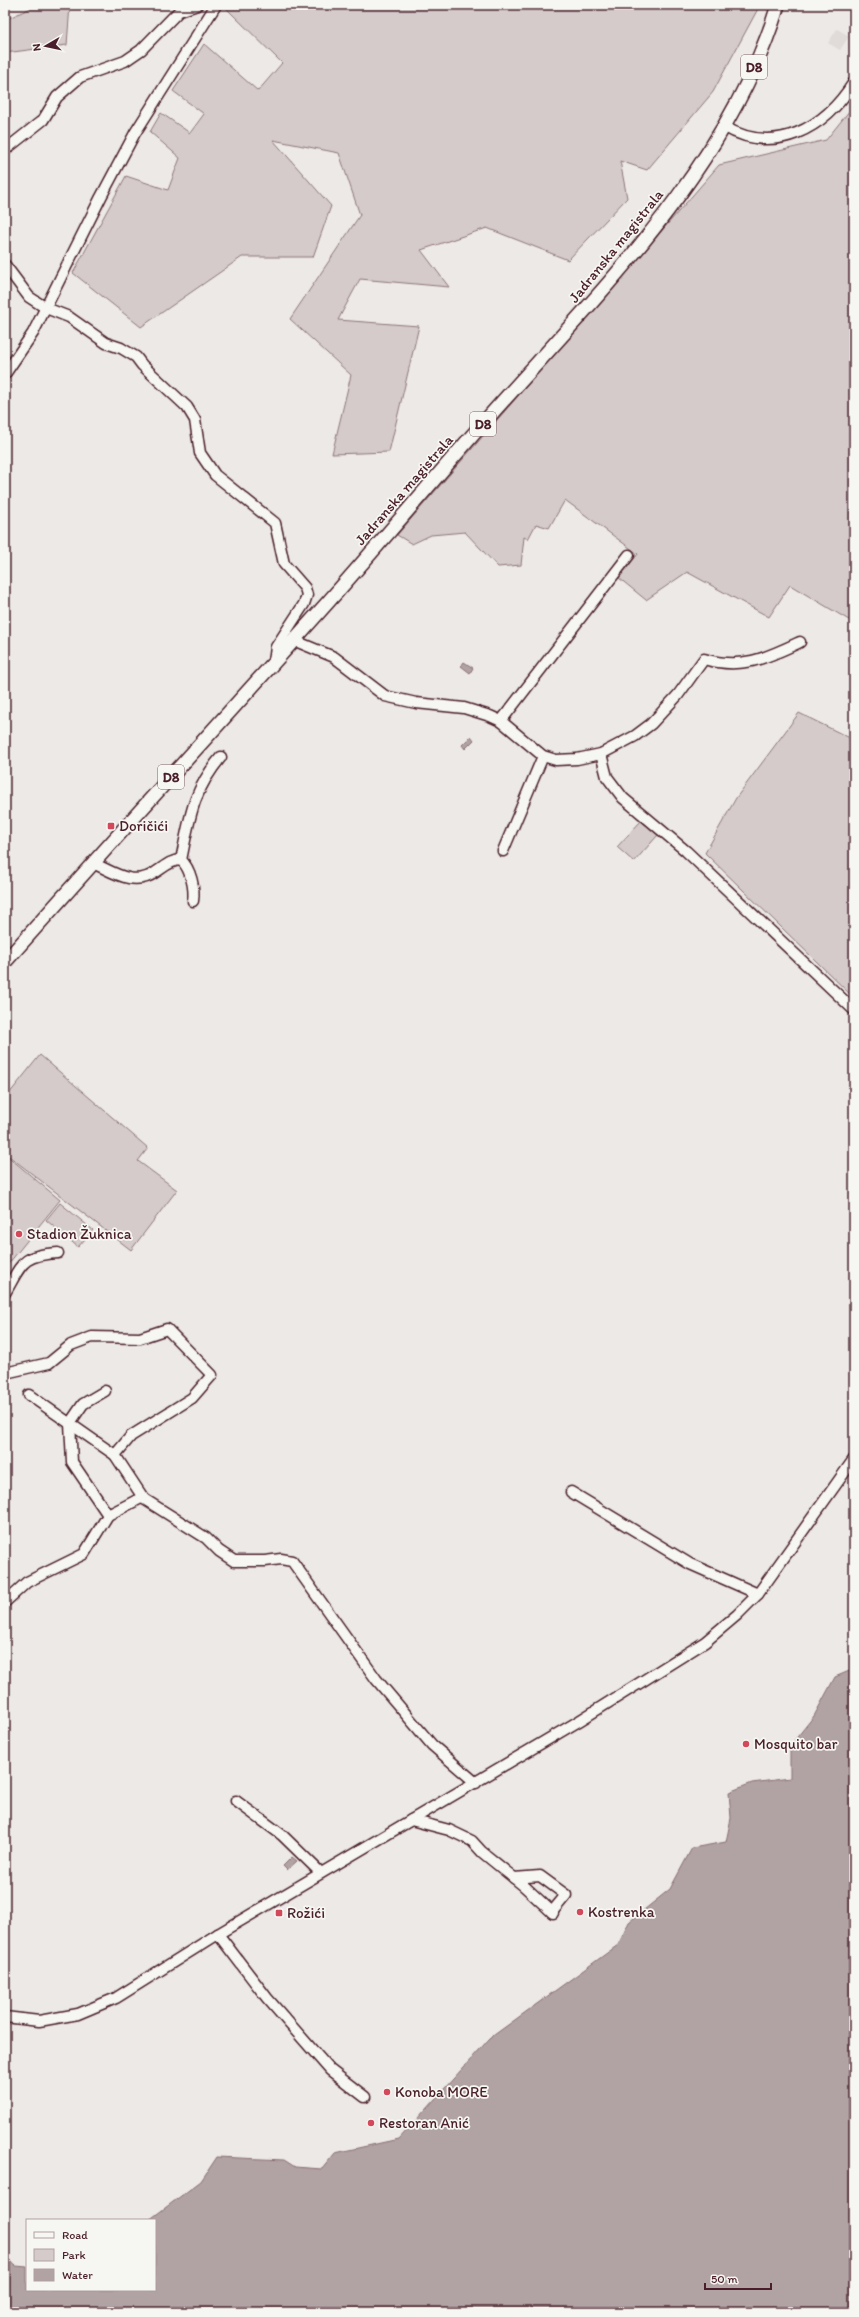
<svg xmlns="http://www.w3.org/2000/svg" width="859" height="2317" font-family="Itim,sans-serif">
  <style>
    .built { fill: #e0dad8 }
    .green { fill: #d4cbca; stroke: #8f757a }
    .water { fill: #b1a2a3; stroke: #886e73 }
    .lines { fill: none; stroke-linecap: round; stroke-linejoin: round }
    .minor-casing { stroke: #4a1f2b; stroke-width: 13 }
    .major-casing { stroke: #4a1f2b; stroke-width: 16 }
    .minor { stroke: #f6f6f2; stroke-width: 10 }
    .major { stroke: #f6f6f2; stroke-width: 13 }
    .poi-dot { fill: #d1495b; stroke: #f6f6f2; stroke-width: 1.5 }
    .labels { text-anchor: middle; stroke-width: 3.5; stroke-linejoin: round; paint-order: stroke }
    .shield { fill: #f6f6f2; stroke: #7e6067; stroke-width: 1 }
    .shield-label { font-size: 14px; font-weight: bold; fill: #4a1f2b }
    .street-label { font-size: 15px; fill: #4a1f2b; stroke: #f6f6f2 }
    .poi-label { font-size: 15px; fill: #4a1f2b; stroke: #f6f6f2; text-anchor: start }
  </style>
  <rect width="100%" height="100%" fill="#ece9e6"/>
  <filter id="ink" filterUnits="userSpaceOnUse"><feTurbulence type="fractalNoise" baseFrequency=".025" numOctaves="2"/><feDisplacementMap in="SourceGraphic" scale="8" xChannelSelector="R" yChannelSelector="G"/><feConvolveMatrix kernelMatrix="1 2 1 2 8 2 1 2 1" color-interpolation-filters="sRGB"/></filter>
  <g filter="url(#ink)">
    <!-- built -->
    <path class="built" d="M837,29L849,36L840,50L828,43Z"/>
    <!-- green -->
    <g class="green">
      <path d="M37,5H70L67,45L5,53V20Z"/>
      <path d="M229,5H760L713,92L647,170L620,161L627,198L568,260L487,228L421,250L449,287L360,279L338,320L419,326L389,452L332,454L351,375L290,319L360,215L339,153L273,140L331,206L313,257H242L141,327L73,273L126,176L168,190L180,158L150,132L161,113L190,133L204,114L173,91L204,44L258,91L282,63L227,9Z"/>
      <path d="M854,105V623L790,585L769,617L687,572L646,600L619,578L638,554L565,500L549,528L536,524L528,539L524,537L521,565L498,567L465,532L431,535L412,544L397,535L719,165L826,140Z"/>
      <path d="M799,713L854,740V998L705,853L736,798Z"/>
      <path d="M641,821L658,835L634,862L617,847Z"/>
      <path d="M40,1055L148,1148L138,1161L177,1190L131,1250L5,1153V1099Z"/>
      <path d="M5,1154L60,1200L5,1268Z"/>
      <path d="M60,1203L93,1230L78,1247L46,1220Z"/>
    </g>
    <!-- water -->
    <g class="water">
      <path d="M464,662L473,668L470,673L461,666Z"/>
      <path d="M471,736L474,740L465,749L462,745Z"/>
      <path d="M854,1669V2312H5V2257L16,2266L27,2267V2290H155V2220H149L201,2181L217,2157L284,2160L295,2167L322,2169L335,2153L399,2139L490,2038L618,1945L629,1922L670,1889L692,1848L726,1842L731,1818L729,1792L752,1783L790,1778V1746L814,1716L835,1677Z"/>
      <path d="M292,1857L297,1861L287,1870L283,1866Z"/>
    </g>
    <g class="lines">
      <defs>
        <g id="minor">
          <path d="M723,126C775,157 825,128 854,82"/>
          <path d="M5,150L43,120L57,97L80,77L125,61L141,50L179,11L197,5"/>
          <path d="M5,265L29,297L46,308L69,317L106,343L121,348L136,357L142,365L187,407L195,420L200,453L215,475L275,523L284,564L305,588L307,595L304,604L276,647L274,662"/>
          <path d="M5,374L33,333L101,197L135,133L216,5"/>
          <path d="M293,640L334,657L385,696L416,703L464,708L490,716L501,721L543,756L556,760L577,759L601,754L635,736L651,724L678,695L704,659C742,670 766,658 800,642"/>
          <path d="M501,721L629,555"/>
          <path d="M601,754L607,777L623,798L686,851L854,1010"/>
          <path d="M503,851L543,756"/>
          <path d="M181,860C190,817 192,792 221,757"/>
          <path d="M93,863C113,872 134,888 156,872C164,867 171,860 181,860C191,869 195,889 193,901"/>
          <path d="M5,1293C22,1264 21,1255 58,1253"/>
          <path d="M5,1373L49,1363L71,1345L92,1337L140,1338L167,1329L212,1375L192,1398L131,1436L115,1455L144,1499L206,1538L219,1551L234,1561H265L281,1559L292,1561L376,1679L432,1745L476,1783"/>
          <path d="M105,1391L83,1404L70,1423L72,1462L108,1515"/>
          <path d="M29,1395L115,1455"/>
          <path d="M571,1492L690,1564L758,1594"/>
          <path d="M5,1602L27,1582L84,1554L108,1515L143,1497"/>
          <path d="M236,1801L282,1835L321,1873"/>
          <path d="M411,1820L449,1830L472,1841L482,1852L524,1886L553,1913"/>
          <path d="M514,1878L540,1876L566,1895L552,1912"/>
          <path d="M218,1934L267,1998L330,2070L365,2097"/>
          <path d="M5,2017L39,2021L78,2014L116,1998L218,1934L579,1721L705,1642L737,1615L758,1594L854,1459"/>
        </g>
        <path id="major" d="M5,962C112,841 221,722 329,601C377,547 423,492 471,437C584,307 727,175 778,5"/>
      </defs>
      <!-- minor casing -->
      <use href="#minor" class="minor-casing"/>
      <!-- major casing -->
      <use href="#major" class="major-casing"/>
      <!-- minor -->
      <use href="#minor" class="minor"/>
      <!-- major -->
      <use href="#major" class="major"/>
    </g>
  </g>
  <!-- markers -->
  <g class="poi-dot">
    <rect x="107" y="822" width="8" height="8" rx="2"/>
    <circle cx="19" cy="1234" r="4"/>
    <circle cx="746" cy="1744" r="4"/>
    <circle cx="580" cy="1912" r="4"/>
    <rect x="275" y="1909" width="8" height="8" rx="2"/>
    <circle cx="387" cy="2092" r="4"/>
    <circle cx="371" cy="2123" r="4"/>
  </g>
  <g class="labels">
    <!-- shield labels -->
    <g class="shield">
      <rect x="741" y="55" width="26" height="24" rx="3"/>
      <rect x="470" y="412" width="26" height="24" rx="3"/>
      <rect x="158" y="765" width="26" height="24" rx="3"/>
    </g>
    <g class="shield-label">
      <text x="754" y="72">D8</text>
      <text x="483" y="429">D8</text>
      <text x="171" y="782">D8</text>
    </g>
    <!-- street labels -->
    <g class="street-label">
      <text transform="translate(616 246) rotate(-51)" y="5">Jadranska magistrala</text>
      <text transform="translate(404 490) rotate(-49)" y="5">Jadranska magistrala</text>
    </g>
    <!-- poi labels -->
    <g class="poi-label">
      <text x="119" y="831">Doričići</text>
      <text x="27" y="1239">Stadion Žuknica</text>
      <text x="754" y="1749">Mosquito bar</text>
      <text x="588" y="1917">Kostrenka</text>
      <text x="287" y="1918">Rožići</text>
      <text x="395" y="2097">Konoba MORE</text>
      <text x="379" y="2128">Restoran Anić</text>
    </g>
  </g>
  <!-- margin -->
  <rect width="859" height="2317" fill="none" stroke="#f6f6f2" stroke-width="20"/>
  <rect x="10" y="10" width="839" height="2297" fill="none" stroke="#4a1f2b" stroke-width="1.5" filter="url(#ink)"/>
  <!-- legend -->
  <rect x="26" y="2219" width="130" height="72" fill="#f6f6f2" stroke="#b1a0a2"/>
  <rect x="34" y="2232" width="20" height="6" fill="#f6f6f2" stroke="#b1a0a2"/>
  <text x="62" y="2239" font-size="12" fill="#4a1f2b">Road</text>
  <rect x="34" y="2249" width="20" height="12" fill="#d4cbca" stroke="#b1a0a2"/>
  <text x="62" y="2259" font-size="12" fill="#4a1f2b">Park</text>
  <rect x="34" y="2269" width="20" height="12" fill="#b1a2a3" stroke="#b1a0a2"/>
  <text x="62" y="2279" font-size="12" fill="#4a1f2b">Water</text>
  <!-- north arrow -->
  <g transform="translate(46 46) rotate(261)" stroke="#f6f6f2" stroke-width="3" paint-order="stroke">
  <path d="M0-3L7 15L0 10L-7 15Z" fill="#4a1f2b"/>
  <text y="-6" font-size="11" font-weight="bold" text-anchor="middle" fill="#4a1f2b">N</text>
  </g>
  <!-- scale -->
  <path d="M705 2283v6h66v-6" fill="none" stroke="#4a1f2b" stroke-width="2"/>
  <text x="711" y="2283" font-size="12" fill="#4a1f2b" stroke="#f6f6f2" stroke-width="3" paint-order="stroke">50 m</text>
</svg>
